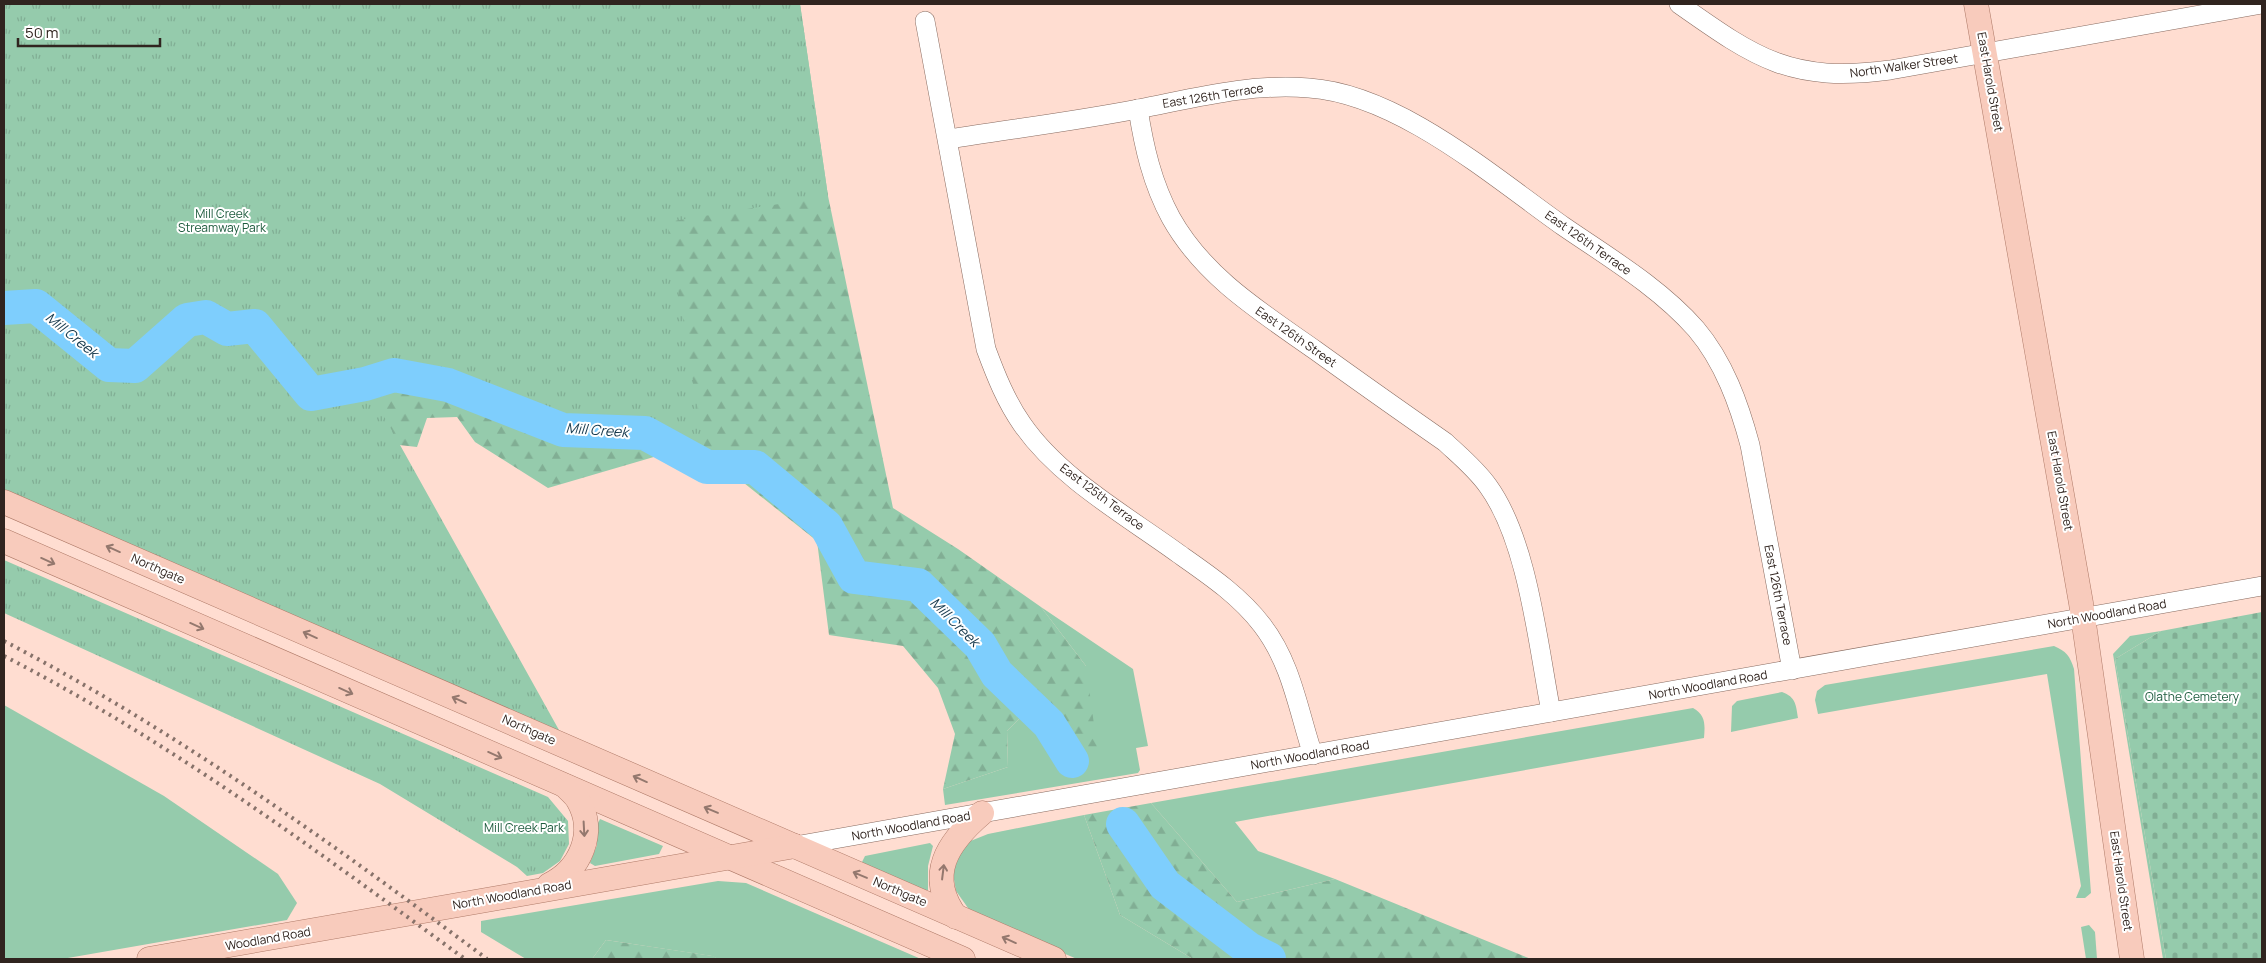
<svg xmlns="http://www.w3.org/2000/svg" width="2266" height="963" font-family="Manrope,sans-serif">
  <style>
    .green { fill: #95cbac }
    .forest { fill: url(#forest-firs) }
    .cemetery { fill: url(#cemetery-stones) }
    .park { fill: url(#park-tufts) }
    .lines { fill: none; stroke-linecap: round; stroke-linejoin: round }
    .river { stroke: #7ecefd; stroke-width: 34 }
    .minor-casing { stroke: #886b60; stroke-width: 20 }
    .major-casing { stroke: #af7a68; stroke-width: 25 }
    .minor { stroke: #fff; stroke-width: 19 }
    .major { stroke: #f8cbbc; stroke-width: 24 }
    .rail { stroke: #87726a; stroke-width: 4; stroke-dasharray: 2.5 5; stroke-linecap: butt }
    .oneway { stroke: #94786e }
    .labels { text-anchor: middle; stroke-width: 4; stroke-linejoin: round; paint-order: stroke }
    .street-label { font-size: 12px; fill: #30241f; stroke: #fff }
    .park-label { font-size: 12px; fill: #1e5b3e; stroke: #fff }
    .water-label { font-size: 14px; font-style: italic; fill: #16394d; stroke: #fff }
  </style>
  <defs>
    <pattern id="forest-firs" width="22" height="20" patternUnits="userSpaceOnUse" patternTransform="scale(1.25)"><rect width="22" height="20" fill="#95cbac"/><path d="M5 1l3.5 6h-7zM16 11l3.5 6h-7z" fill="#81ae94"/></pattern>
    <pattern id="cemetery-stones" width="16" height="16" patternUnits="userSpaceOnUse" patternTransform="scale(1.25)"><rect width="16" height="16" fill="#95cbac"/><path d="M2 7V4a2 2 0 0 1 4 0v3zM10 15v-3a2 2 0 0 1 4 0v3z" fill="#81ae94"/></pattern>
    <pattern id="park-tufts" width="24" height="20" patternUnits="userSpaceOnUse" patternTransform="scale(1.25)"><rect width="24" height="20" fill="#95cbac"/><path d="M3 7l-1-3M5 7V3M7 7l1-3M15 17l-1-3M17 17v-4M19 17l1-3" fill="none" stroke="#81ae94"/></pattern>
  </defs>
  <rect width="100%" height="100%" fill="#ffddd1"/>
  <!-- green -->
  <g class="green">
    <path d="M1041,607L1133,669L1148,746L1136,748L1140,770L1138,773L945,805L943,789L1008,767L1007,731L1027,711L1049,716L1086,666Z"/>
    <path d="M2161,631L2115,659L2166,959H2163L2113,654L2130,636Z"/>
    <path d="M2054,646C2066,651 2070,656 2074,669L2091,893L2085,898H2076L2081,886L2047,674L1818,714L1815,700L1817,691L1825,685Z"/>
    <path d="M1782,692C1796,697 1796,705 1798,718L1731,732L1732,706L1737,701Z"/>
    <path d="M4,705L164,796L278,874L297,903L287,920L62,959H4Z"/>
    <path d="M1693,708C1706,715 1705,725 1704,738L1235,822L1258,851L1335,879L1237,902L1151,803Z"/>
    <path d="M1084,815L1120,915L1193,959H1077L983,919L968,908L956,891L953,874L957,857L968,842L988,834Z"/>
    <path d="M600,819L663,846L659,854L595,866L590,863L597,845L596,827Z"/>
    <path d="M930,843L933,846L928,866V890L923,891L861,864L865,856Z"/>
    <path d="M718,881L746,883L921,959H718L712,956L606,940L592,959H526L481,932V921Z"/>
    <path d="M2089,925L2095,932L2097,959H2086L2081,927Z"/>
  </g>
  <!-- forest -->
  <g class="forest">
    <path d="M4,4H800L828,196L893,508L958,549L1041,607L1086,666L1099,761L1061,767L1049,716L1027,711L1007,731L1008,767L943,789L955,734L938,688L903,646L829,635L817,541L744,483L681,449L548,488L475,442L457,417L427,418L417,447L319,436Z"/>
    <path d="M1151,803L1237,902L1335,879L1531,959H1193L1120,915L1084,815Z"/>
    <path d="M606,940L713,956L718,959H592Z"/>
  </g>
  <!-- cemetery -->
  <path class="cemetery" d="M2262,612V959H2166L2115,659L2161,631Z"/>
  <!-- park -->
  <g class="park">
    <path d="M4,4H800L828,196L667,222L707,467L645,433L563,430L448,385L394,375L366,384L569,748L4,502Z"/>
    <path d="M4,560L548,797L568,821L569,844L560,861L543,873L527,876L517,867L380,784L4,613Z"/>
  </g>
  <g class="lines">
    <!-- river -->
    <g class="river">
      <path d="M4,308L36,306L109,365L135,366L187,320L206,317L227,329L255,326L311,394L365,384L394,375L448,385L563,430L645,433L707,467H755L826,526L854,577L918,585L980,645L997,674L1049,724L1072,761"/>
      <path d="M1123,824L1165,885L1249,949L1269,959"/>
    </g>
    <defs>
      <g id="minor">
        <path d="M1679,4C1757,59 1791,83 1890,70L2262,4"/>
        <path d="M925,21L986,349C996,376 1006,401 1022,424C1059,478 1127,516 1179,554C1209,575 1240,596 1262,625C1292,664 1298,710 1313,755"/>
        <path d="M1138,109C1144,147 1152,183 1171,218C1204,277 1261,312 1315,350C1358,381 1402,412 1445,442C1460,456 1476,469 1488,486C1528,541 1538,645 1551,712"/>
        <path d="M949,139C1012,129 1076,121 1138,109C1195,98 1250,83 1309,88C1398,94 1492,176 1563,226C1608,257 1659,287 1696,329C1724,362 1739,404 1750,445L1792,670"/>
        <path d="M795,846L2262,586"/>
      </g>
      <g id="major">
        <path d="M1976,4L2081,603L2132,959"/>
        <path d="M4,502L1054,959"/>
        <path d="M4,541L963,959"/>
        <path d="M549,885C580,870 597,833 578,800C575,795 569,790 565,786"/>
        <path d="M956,917C925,875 948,842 982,813"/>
        <path d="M149,959L795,846"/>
      </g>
    </defs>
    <!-- minor casing -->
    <use href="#minor" class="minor-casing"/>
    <!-- major casing -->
    <use href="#major" class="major-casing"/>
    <!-- minor -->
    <use href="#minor" class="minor"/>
    <!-- major -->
    <use href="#major" class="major"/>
    <!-- rail -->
    <g class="rail">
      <path d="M4,641C175,730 333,844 487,959"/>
      <path d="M4,656C168,740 317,851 465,959"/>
    </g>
  </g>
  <!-- one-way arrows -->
  <defs><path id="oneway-shaft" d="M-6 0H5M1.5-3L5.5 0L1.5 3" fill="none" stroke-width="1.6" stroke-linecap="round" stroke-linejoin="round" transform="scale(1.25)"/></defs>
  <g class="oneway">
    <use href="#oneway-shaft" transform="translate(113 549) rotate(-156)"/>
    <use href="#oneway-shaft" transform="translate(48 561) rotate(24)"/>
    <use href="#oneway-shaft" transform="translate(197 626) rotate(24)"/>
    <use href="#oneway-shaft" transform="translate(310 635) rotate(-156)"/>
    <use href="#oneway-shaft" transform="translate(346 691) rotate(24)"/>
    <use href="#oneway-shaft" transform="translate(459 700) rotate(-156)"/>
    <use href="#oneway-shaft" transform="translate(495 755) rotate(24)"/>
    <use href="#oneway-shaft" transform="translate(640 779) rotate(-156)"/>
    <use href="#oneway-shaft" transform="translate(711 810) rotate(-157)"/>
    <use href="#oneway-shaft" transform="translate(584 829) rotate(87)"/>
    <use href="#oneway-shaft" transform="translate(943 872) rotate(-83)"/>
    <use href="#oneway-shaft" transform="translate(860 875) rotate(-157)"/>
    <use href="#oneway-shaft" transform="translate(1009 940) rotate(-156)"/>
  </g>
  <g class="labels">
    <!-- street labels -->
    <g class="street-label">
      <text transform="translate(1904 66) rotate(-8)" y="4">North Walker Street</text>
      <text transform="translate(1990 82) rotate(80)" y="4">East Harold Street</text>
      <text transform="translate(1213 96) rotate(-9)" y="4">East 126th Terrace</text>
      <text transform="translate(1588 243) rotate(35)" y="4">East 126th Terrace</text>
      <text transform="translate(1296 337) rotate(35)" y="4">East 126th Street</text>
      <text transform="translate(2060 481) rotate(80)" y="4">East Harold Street</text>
      <text transform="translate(1102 497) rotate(37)" y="4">East 125th Terrace</text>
      <text transform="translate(158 569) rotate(24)" y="4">Northgate</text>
      <text transform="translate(1778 595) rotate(79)" y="4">East 126th Terrace</text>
      <text transform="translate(2107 614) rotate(-10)" y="4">North Woodland Road</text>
      <text transform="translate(1708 685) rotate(-10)" y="4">North Woodland Road</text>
      <text transform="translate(529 730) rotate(24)" y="4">Northgate</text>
      <text transform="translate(1310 755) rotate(-10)" y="4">North Woodland Road</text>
      <text transform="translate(911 826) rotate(-10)" y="4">North Woodland Road</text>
      <text transform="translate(2121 881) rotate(82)" y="4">East Harold Street</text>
      <text transform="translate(900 892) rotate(23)" y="4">Northgate</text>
      <text transform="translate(512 895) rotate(-10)" y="4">North Woodland Road</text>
      <text transform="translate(268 939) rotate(-10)" y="4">Woodland Road</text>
    </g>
    <!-- park labels -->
    <g class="park-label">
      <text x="222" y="218">Mill Creek<tspan x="222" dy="14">Streamway Park</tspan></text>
      <text x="2192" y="701">Olathe Cemetery</text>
      <text x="524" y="832">Mill Creek Park</text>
    </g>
    <!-- water labels -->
    <g class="water-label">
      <text transform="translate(72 335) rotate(39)" y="5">Mill Creek</text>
      <text transform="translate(597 430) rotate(4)" y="5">Mill Creek</text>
      <text transform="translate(955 622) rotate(45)" y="5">Mill Creek</text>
    </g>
  </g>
  <!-- border -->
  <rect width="2266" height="963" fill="none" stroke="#30241f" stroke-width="10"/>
  <!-- scale -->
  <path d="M18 38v8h142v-8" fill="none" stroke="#30241f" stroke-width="2.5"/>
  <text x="25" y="38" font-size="15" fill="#30241f" stroke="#ffffff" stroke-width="4" paint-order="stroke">50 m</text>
</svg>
